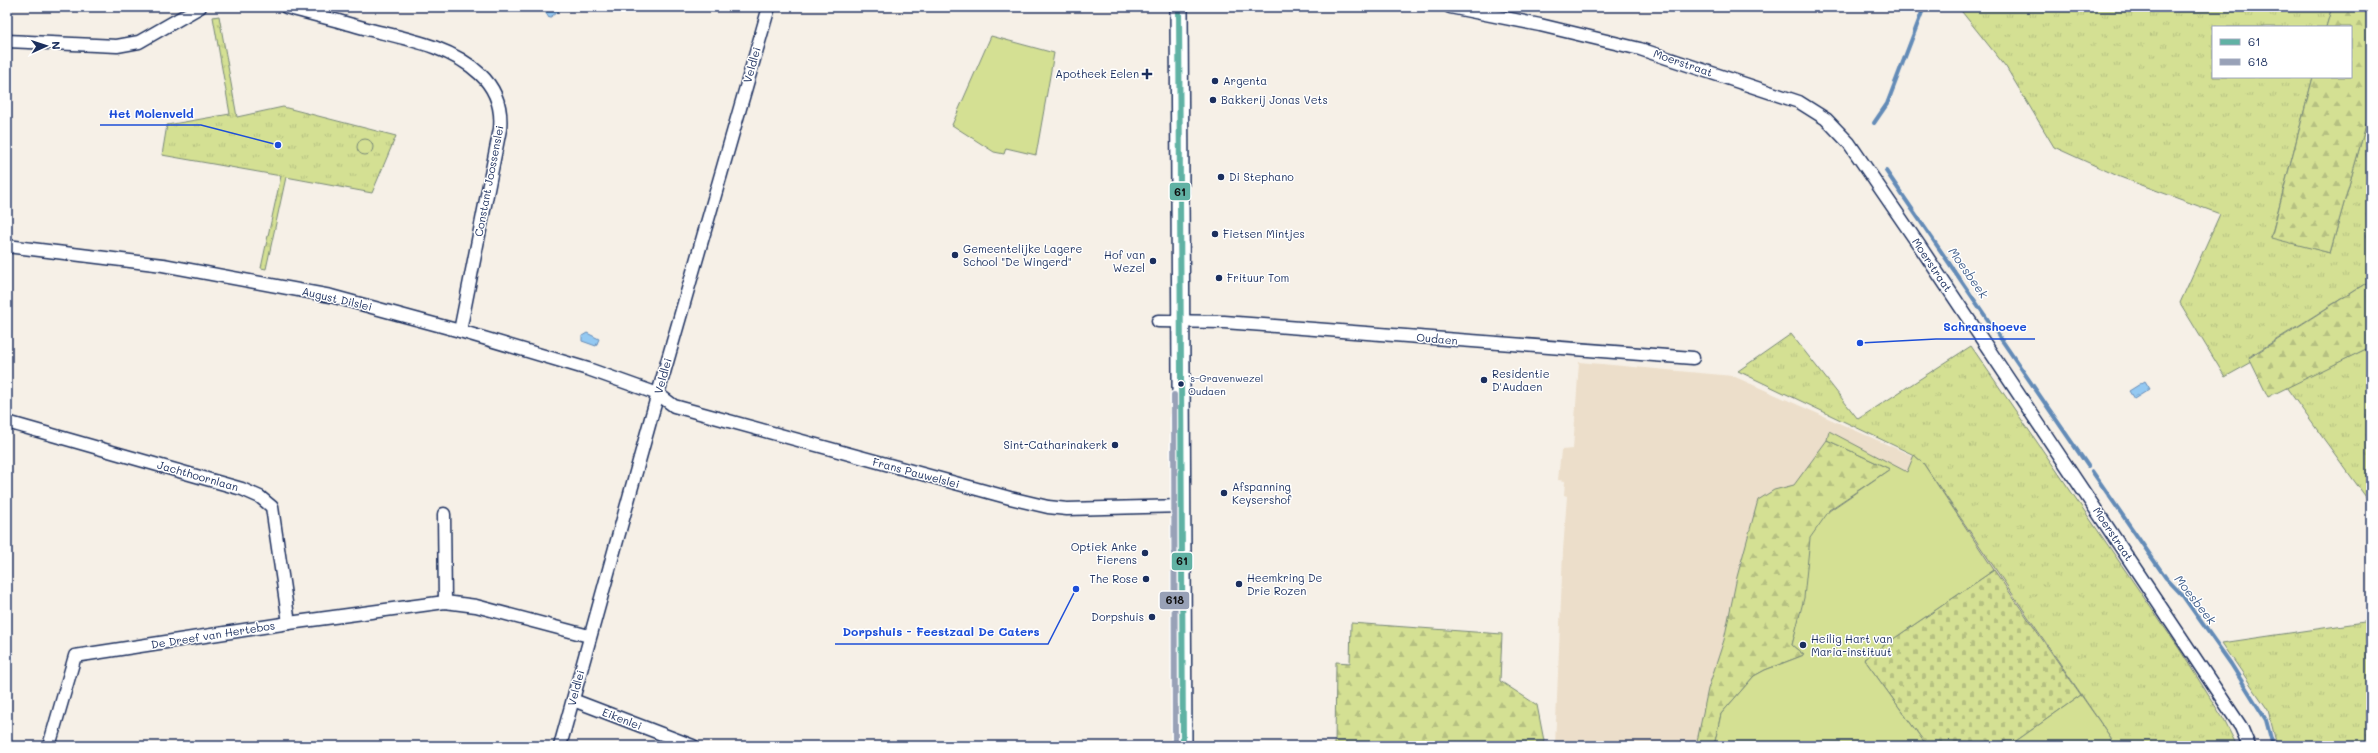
<svg xmlns="http://www.w3.org/2000/svg" width="2378" height="753" font-family="Mali,sans-serif">
  <style>
    .built { fill: #ecdeca }
    .grass { fill: url(#grass-tufts); stroke: #788878 }
    .forest { fill: url(#forest-firs); stroke: #788878 }
    .cemetery { fill: url(#cemetery-stones); stroke: #788878 }
    .garden { fill: #d4e093; stroke: #788878 }
    .water { fill: url(#water-ripples); stroke: #648bb7 }
    .lines { fill: none; stroke-linecap: round; stroke-linejoin: round }
    .stream { stroke: #648bb7; stroke-width: 4 }
    .street-casing { stroke: #1b2f5e; stroke-width: 15 }
    .secondary-casing { stroke: #1b2f5e; stroke-width: 20 }
    .street { stroke: #fff; stroke-width: 12 }
    .secondary { stroke: #fff; stroke-width: 17 }
    .bus-1-casing { stroke: #fff; stroke-width: 9 }
    .bus-2-casing { stroke: #fff; stroke-width: 9 }
    .bus-1 { stroke: #61b2a4; stroke-width: 6 }
    .bus-2 { stroke: #98a1b7; stroke-width: 6 }
    .poi-dot { fill: #1b2f5e; stroke: #fff; stroke-width: 1.5 }
    .labels { text-anchor: middle; stroke-width: 3; stroke-linejoin: round; paint-order: stroke }
    .bus-label { font-size: 10px; fill: #1b2f5e; stroke: #fff; text-anchor: start }
    .street-label { font-size: 11px; fill: #1b2f5e; stroke: #fff }
    .poi-label { font-size: 11px; fill: #1b2f5e; stroke: #fff; text-anchor: start }
    .water-label { font-size: 12px; font-style: italic; fill: #3f5d8a; stroke: #fff }
    .leader { fill: none; stroke: #1d4ed8; stroke-width: 1.5 }
    .callout-dot { fill: #1d4ed8; stroke: #fff; stroke-width: 1.5 }
    .callout-label { font-size: 12px; text-anchor: middle; font-weight: bold; fill: #1d4ed8; stroke: #fff; stroke-width: 3; stroke-linejoin: round; paint-order: stroke }
    .line-badge { stroke: #fff; stroke-width: 1.5 }
    .pale-badge-label { font-size: 11px; text-anchor: middle; font-weight: bold; fill: #111 }
  </style>
  <defs>
    <pattern id="grass-tufts" width="24" height="20" patternUnits="userSpaceOnUse"><rect width="24" height="20" fill="#d4e093"/><path d="M3 7l-1-3M5 7V3M7 7l1-3M15 17l-1-3M17 17v-4M19 17l1-3" fill="none" stroke="#b5c081"/></pattern>
    <pattern id="forest-firs" width="22" height="20" patternUnits="userSpaceOnUse"><rect width="22" height="20" fill="#d4e093"/><path d="M5 1l3.5 6h-7zM16 11l3.5 6h-7z" fill="#b5c081"/></pattern>
    <pattern id="cemetery-stones" width="16" height="16" patternUnits="userSpaceOnUse"><rect width="16" height="16" fill="#d4e093"/><path d="M2 7V4a2 2 0 0 1 4 0v3zM10 15v-3a2 2 0 0 1 4 0v3z" fill="#b5c081"/></pattern>
    <pattern id="water-ripples" width="26" height="14" patternUnits="userSpaceOnUse"><rect width="26" height="14" fill="#94c9f2"/><path d="M2 4q2-2 4 0t4 0M15 11q2-2 4 0t4 0" fill="none" stroke="#7fadd2"/></pattern>
  </defs>
  <rect width="100%" height="100%" fill="#f6f0e7"/>
  <filter id="ink" filterUnits="userSpaceOnUse"><feTurbulence type="fractalNoise" baseFrequency=".025" numOctaves="2"/><feDisplacementMap in="SourceGraphic" scale="8" xChannelSelector="R" yChannelSelector="G"/><feConvolveMatrix kernelMatrix="1 2 1 2 8 2 1 2 1" color-interpolation-filters="sRGB"/></filter>
  <g filter="url(#ink)">
    <!-- built -->
    <path class="built" d="M1579,362L1733,376L1922,460L2112,740V746H1555L1563,551L1567,496L1564,495L1565,481L1558,480L1561,450L1573,449Z"/>
    <!-- grass -->
    <g class="grass">
      <path d="M1958,7H2332L2326,27H2213V77H2313L2271,237L2330,253L2371,107V280L2249,357L2252,362L2225,377L2180,303L2220,214L2120,177L2054,147L2006,67Z"/>
      <path d="M219,16L237,117L283,107L396,136L372,193L286,177L266,269L261,268L281,176L162,155L167,125L230,114L213,17Z"/>
      <path d="M1791,334L1858,419L1971,346L2180,650L2224,720L2237,746H2111V738L1923,463L1914,455L1738,371Z"/>
      <path d="M2366,349L2371,362V504L2286,387Z"/>
      <path d="M2371,621V746H2277L2268,710L2222,643Z"/>
    </g>
    <!-- forest -->
    <g class="forest">
      <path d="M2332,7H2371V107L2330,253L2271,238L2313,77H2351V27H2326Z"/>
      <path d="M2371,280V362L2366,349L2268,397L2249,358Z"/>
      <path d="M1827,440L1890,469L1829,510L1792,645L1804,655L1765,670L1754,676L1721,714L1714,746H1696L1708,689L1724,640L1737,577L1758,500L1774,490L1794,485Z"/>
      <path d="M1351,623L1502,634L1500,681L1537,705L1545,746H1335L1336,662L1350,663Z"/>
    </g>
    <!-- cemetery -->
    <path class="cemetery" d="M1994,570L2081,695L2009,746H1927L1864,659Z"/>
    <!-- garden -->
    <g class="garden">
      <path d="M991,36L1054,53L1036,155L1006,148L1004,154L994,152L952,125Z"/>
      <circle cx="365" cy="147" r="8"/>
      <path d="M1829,431L1907,472L1914,455L1923,463L1994,570L1864,659L1927,746H1714L1721,714L1754,676L1765,670L1804,655L1792,645L1804,598L1810,538L1829,511L1890,469L1827,440Z"/>
      <path d="M2081,695L2111,738V746H2009Z"/>
    </g>
    <!-- water -->
    <g class="water">
      <path d="M542,7H556L559,11L549,18Z"/>
      <path d="M587,333L599,339L596,346L582,341V336Z"/>
      <path d="M2145,381L2150,389L2134,399L2129,391Z"/>
    </g>
    <g class="lines">
      <!-- stream -->
      <g class="stream">
        <path d="M1874,123L1887,104L1924,7"/>
        <path d="M1886,171L2088,466"/>
        <path d="M2092,471L2166,578L2183,596L2231,664L2266,720L2273,746"/>
      </g>
      <defs>
        <g id="street">
          <path d="M286,7C315,15 343,22 371,30C408,39 452,47 480,74C496,89 502,108 500,129L460,331"/>
          <path d="M1450,7L1540,25L1640,49L1799,102L1826,119L1849,143L1919,245L2241,727L2249,746"/>
          <path d="M7,41L117,46L139,42L200,7"/>
          <path d="M7,246L163,265L331,296L460,331L588,369L658,394L674,406L1010,498L1048,507L1067,509L1183,506"/>
          <path d="M1158,321L1224,322L1693,358"/>
          <path d="M7,422L242,489L260,497L272,507L289,623"/>
          <path d="M444,514L445,602"/>
          <path d="M573,700L693,746"/>
          <path d="M49,746L75,656L289,623L445,602L476,606L589,636"/>
          <path d="M560,746L651,418L769,7"/>
        </g>
        <path id="secondary" d="M1179,7L1183,746"/>
      </defs>
      <!-- street casing -->
      <use href="#street" class="street-casing"/>
      <!-- secondary casing -->
      <use href="#secondary" class="secondary-casing"/>
      <!-- street -->
      <use href="#street" class="street"/>
      <!-- secondary -->
      <use href="#secondary" class="secondary"/>
      <defs>
        <path id="bus-1" d="M1179,7L1183,746"/>
        <path id="bus-2" d="M1174,395L1175,746"/>
      </defs>
      <!-- bus-1 casing -->
      <use href="#bus-1" class="bus-1-casing"/>
      <!-- bus-2 casing -->
      <use href="#bus-2" class="bus-2-casing"/>
      <!-- bus-1 -->
      <use href="#bus-1" class="bus-1"/>
      <!-- bus-2 -->
      <use href="#bus-2" class="bus-2"/>
    </g>
  </g>
  <!-- markers -->
  <g class="poi-dot">
    <path d="M1145 68h4v4h4v4h-4v4h-4v-4h-4v-4h4z"/>
    <circle cx="1215" cy="81" r="4"/>
    <circle cx="1213" cy="100" r="4"/>
    <circle cx="1221" cy="177" r="4"/>
    <circle cx="1215" cy="234" r="4"/>
    <circle cx="955" cy="255" r="4"/>
    <circle cx="1153" cy="261" r="4"/>
    <circle cx="1219" cy="278" r="4"/>
    <circle cx="1484" cy="380" r="4"/>
    <circle cx="1181" cy="384" r="3.5"/>
    <circle cx="1115" cy="445" r="4"/>
    <circle cx="1224" cy="493" r="4"/>
    <circle cx="1145" cy="553" r="4"/>
    <circle cx="1146" cy="579" r="4"/>
    <circle cx="1239" cy="584" r="4"/>
    <circle cx="1152" cy="617" r="4"/>
    <circle cx="1803" cy="645" r="4"/>
  </g>
  <g class="labels">
    <!-- bus labels -->
    <g class="bus-label">
      <text x="1188" y="382">'s-Gravenwezel<tspan x="1188" dy="13">Oudaen</tspan></text>
    </g>
    <!-- street labels -->
    <g class="street-label">
      <text transform="translate(1683 63) rotate(19)" y="4">Moerstraat</text>
      <text transform="translate(752 65) rotate(-74)" y="4">Veldlei</text>
      <text transform="translate(489 181) rotate(-79)" y="4">Constant Joossenslei</text>
      <text transform="translate(1932 265) rotate(56)" y="4">Moerstraat</text>
      <text transform="translate(337 299) rotate(13)" y="4">August Dilslei</text>
      <text transform="translate(1437 339) rotate(5)" y="4">Oudaen</text>
      <text transform="translate(663 376) rotate(-74)" y="4">Veldlei</text>
      <text transform="translate(916 473) rotate(15)" y="4">Frans Pauwelslei</text>
      <text transform="translate(198 476) rotate(16)" y="4">Jachthoornlaan</text>
      <text transform="translate(2113 534) rotate(56)" y="4">Moerstraat</text>
      <text transform="translate(213 635) rotate(-9)" y="4">De Dreef van Hertebos</text>
      <text transform="translate(576 688) rotate(-75)" y="4">Veldlei</text>
      <text transform="translate(622 719) rotate(21)" y="4">Eikenlei</text>
    </g>
    <!-- poi labels -->
    <g class="poi-label">
      <text x="1139" y="78" text-anchor="end">Apotheek Eelen</text>
      <text x="1223" y="85">Argenta</text>
      <text x="1221" y="104">Bakkerij Jonas Vets</text>
      <text x="1229" y="181">Di Stephano</text>
      <text x="1223" y="238">Fietsen Mintjes</text>
      <text x="963" y="253">Gemeentelijke Lagere<tspan x="963" dy="13">School "De Wingerd"</tspan></text>
      <text x="1145" y="259" text-anchor="end">Hof van<tspan x="1145" dy="13">Wezel</tspan></text>
      <text x="1227" y="282">Frituur Tom</text>
      <text x="1492" y="378">Residentie<tspan x="1492" dy="13">D'Audaen</tspan></text>
      <text x="1107" y="449" text-anchor="end">Sint-Catharinakerk</text>
      <text x="1232" y="491">Afspanning<tspan x="1232" dy="13">Keysershof</tspan></text>
      <text x="1137" y="551" text-anchor="end">Optiek Anke<tspan x="1137" dy="13">Fierens</tspan></text>
      <text x="1247" y="582">Heemkring De<tspan x="1247" dy="13">Drie Rozen</tspan></text>
      <text x="1138" y="583" text-anchor="end">The Rose</text>
      <text x="1144" y="621" text-anchor="end">Dorpshuis</text>
      <text x="1811" y="643">Heilig Hart van<tspan x="1811" dy="13">Maria-instituut</tspan></text>
    </g>
    <!-- water labels -->
    <g class="water-label">
      <text transform="translate(1968 273) rotate(55)" y="4">Moesbeek</text>
      <text transform="translate(2195 600) rotate(52)" y="4">Moesbeek</text>
    </g>
  </g>
  <!-- callouts -->
  <path class="leader" d="M278 145L201 125H100M1860 343L1936 339H2035M1076 589L1048 644H835"/>
  <g class="callout-dot">
    <circle cx="278" cy="145" r="4"/>
    <circle cx="1860" cy="343" r="4"/>
    <circle cx="1076" cy="589" r="4"/>
  </g>
  <g class="callout-label">
    <text x="151" y="118">Het Molenveld</text>
    <text x="1985" y="331">Schranshoeve</text>
    <text x="941" y="636">Dorpshuis - Feestzaal De Caters</text>
  </g>
  <g class="line-badge">
    <rect x="1169" y="182" width="22" height="19" rx="4" fill="#61b2a4"/>
    <rect x="1171" y="552" width="22" height="19" rx="4" fill="#61b2a4"/>
    <rect x="1159" y="591" width="31" height="19" rx="4" fill="#98a1b7"/>
  </g>
  <g class="pale-badge-label">
    <text x="1180" y="196">61</text>
    <text x="1182" y="565">61</text>
    <text x="1175" y="604">618</text>
  </g>
  <!-- margin -->
  <rect width="2378" height="753" fill="none" stroke="#fff" stroke-width="24"/>
  <rect x="12" y="12" width="2354" height="729" fill="none" stroke="#1b2f5e" stroke-width="1.5" filter="url(#ink)"/>
  <!-- legend -->
  <rect x="2212" y="26" width="140" height="52" fill="#ffffff" stroke="#a4acbf"/>
  <rect x="2220" y="39" width="20" height="6" fill="#61b2a4" stroke="#a4acbf"/>
  <text x="2248" y="46" font-size="12" fill="#1b2f5e">61</text>
  <rect x="2220" y="59" width="20" height="6" fill="#98a1b7" stroke="#a4acbf"/>
  <text x="2248" y="66" font-size="12" fill="#1b2f5e">618</text>
  <!-- north arrow -->
  <g transform="translate(46 46) rotate(87)" stroke="#ffffff" stroke-width="3" paint-order="stroke">
  <path d="M0-3L7 15L0 10L-7 15Z" fill="#1b2f5e"/>
  <text y="-6" font-size="11" font-weight="bold" text-anchor="middle" fill="#1b2f5e">N</text>
  </g>
</svg>
